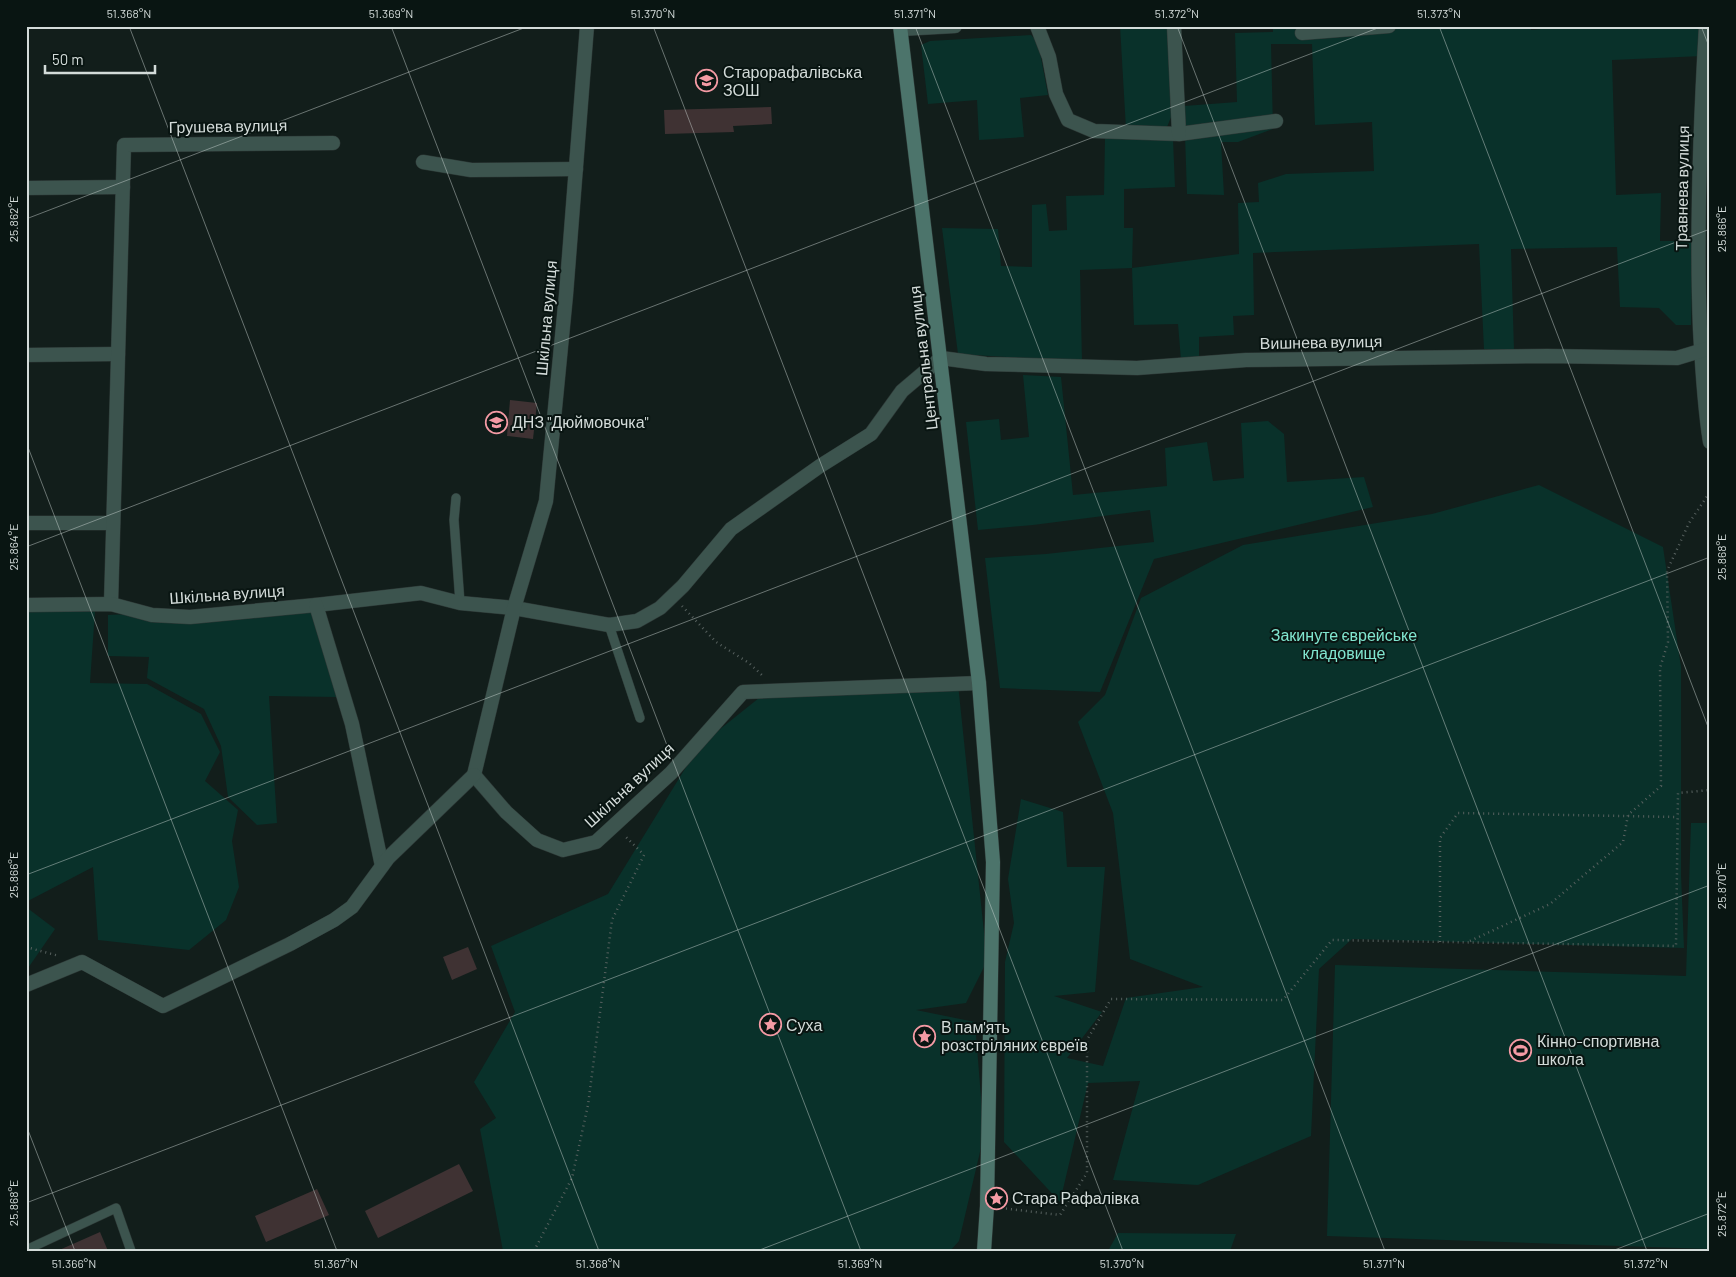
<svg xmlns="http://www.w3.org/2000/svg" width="1736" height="1277" font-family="Barlow,sans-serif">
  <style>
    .green { fill: #09312a }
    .building { fill: #3f3233 }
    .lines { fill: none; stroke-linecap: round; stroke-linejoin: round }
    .service-casing { stroke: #2d3836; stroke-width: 10 }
    .minor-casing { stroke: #2d3836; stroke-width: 15 }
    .secondary-casing { stroke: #2d3836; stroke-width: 15 }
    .path { stroke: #57615f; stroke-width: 2.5; stroke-dasharray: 1 4; stroke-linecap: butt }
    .service { stroke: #3c544e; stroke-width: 9 }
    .minor { stroke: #3c544e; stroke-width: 14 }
    .secondary { stroke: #4c746b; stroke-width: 14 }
    .ticks { fill: none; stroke: #d3dbd9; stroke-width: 1; stroke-opacity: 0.45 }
    .labels { text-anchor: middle; stroke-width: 4; stroke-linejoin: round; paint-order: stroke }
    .poi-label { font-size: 16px; fill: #d3dbd9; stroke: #091512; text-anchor: start }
    .street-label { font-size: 16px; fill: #d3dbd9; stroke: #091512 }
    .park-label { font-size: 16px; fill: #81e5cf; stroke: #091512 }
    .neatline { fill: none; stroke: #d3dbd9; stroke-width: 2 }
    .ticks-label { font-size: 12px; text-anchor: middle; fill: #d3dbd9 }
  </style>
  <rect width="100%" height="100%" fill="#121e1b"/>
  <!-- green -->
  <g class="green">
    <path d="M1120,26H1170L1173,112L1167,127L1126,129Z"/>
    <path d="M1273,26H1531V30L1572,26H1704L1702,56L1612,60L1616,195L1661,193L1660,241H1693L1691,325H1676L1659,308L1620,307L1617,247L1511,249L1514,350L1484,349L1479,244L1253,253L1254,315L1233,316L1234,335L1199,337V358L1181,360L1178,324L1134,325L1132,268L1080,270L1082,362L958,354L942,228L998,229L1001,266L1032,267V205L1046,204L1049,231L1067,230L1066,196L1104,195L1105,138L1173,139L1175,187L1124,189V228H1133L1132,268L1239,254L1238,203L1259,202L1258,183L1286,174L1374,171L1372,122L1315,125L1312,44H1271L1273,129L1238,142H1221L1224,195L1187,194L1184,106L1237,102L1235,33L1273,32Z"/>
    <path d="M1031,35L1038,42L1048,95L1020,98L1024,137L979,140L977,100L928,104L921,45L930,41Z"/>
    <path d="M1023,375L1061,377L1073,495L1167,486L1165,448L1207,442L1213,481L1244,478L1241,423L1268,421L1284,434L1287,482L1364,477L1373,507L1154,559L1100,692L1000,688L985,558L1046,554L1154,542L1150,510L1033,525L978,530L966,422L999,419L1001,440L1029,437Z"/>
    <path d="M1539,485L1663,547L1681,667V875L1684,948L1352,939L1319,969L1311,1136L1198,1185L1113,1180L1140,1081L1088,1083L1060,1202L1004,1142L1005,962L1014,923L1008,879L1021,799L1063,812L1067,867H1105L1095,992L1054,996L1102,1012L1067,1058L1103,1066L1126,998L1203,987L1130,959L1113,813L1078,722L1105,695L1141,598L1243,545L1432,514Z"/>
    <path d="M95,611L90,683L147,684L201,714L220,752L205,781L238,810L232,841L239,887L226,920L189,950L98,940L93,867L26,902V612Z"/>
    <path d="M309,611L314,615L337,697L269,696L277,823L257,825L228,797L221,746L204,709L147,678L149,657L108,656V615L129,614L185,624Z"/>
    <path d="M958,684L987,961L966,1003L916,1010L975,1022L984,1135L959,1241L950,1251H503L480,1129L496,1118L474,1082L515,1012L491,946L608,894L699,746L774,686Z"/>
    <path d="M1691,823H1710V1249L1327,1236L1335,965L1686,976Z"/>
    <path d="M26,907L55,929L26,971Z"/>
    <path d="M1118,1233L1236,1234L1230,1251H1108Z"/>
  </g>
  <!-- building -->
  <g class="building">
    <path d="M771,107L772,124L733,126L734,132L665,134L664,110Z"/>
    <path d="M510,400L537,403L533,439L507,436Z"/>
    <path d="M468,947L477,969L452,980L443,957Z"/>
    <path d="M459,1164L473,1191L378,1238L365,1211Z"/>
    <path d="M317,1189L329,1215L266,1242L255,1216Z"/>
    <path d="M100,1232L108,1251H57Z"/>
  </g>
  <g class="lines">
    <defs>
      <g id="service">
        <path d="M456,498L454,520L460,603"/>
        <path d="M609,625L640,718"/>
        <path d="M26,1250L116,1208L131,1251"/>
      </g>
      <g id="minor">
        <path d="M1037,26L1049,57L1056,94L1068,120L1094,131L1179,134L1276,121"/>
        <path d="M1174,26L1179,134"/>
        <path d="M1706,26C1700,127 1696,228 1700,329C1702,367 1704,405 1710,442"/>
        <path d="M901,29L955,26"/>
        <path d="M1302,33L1389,26"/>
        <path d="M423,162L471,170L576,169"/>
        <path d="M26,188L123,187"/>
        <path d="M26,355L118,354"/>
        <path d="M26,523H113"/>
        <path d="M111,604L124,145L333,143"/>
        <path d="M26,605L111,604L152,615L190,617L316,605L421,593L460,603L514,608L609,625L637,621L660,608L683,586L731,529L820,466L871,434L902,391L941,358L986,364L1137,368L1246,360L1547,356L1677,358L1710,348"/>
        <path d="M316,605L352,724L382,866"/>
        <path d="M474,775L514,608L546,501L566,295L587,26"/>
        <path d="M474,775L506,812L537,840L563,850L596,842L671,773L743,692L979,683"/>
        <path d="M26,985L82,962L163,1006L290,944L334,920L352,907L388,858L474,775"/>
      </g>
      <path id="secondary" d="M900,26L979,683L993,862L987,1206L984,1251"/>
    </defs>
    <!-- service casing -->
    <use href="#service" class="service-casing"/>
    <!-- minor casing -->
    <use href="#minor" class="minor-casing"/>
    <!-- secondary casing -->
    <use href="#secondary" class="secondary-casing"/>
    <!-- path -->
    <g class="path">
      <path d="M682,606L716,642L749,663L764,677"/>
      <path d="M1470,941L1550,904L1623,842L1628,815L1661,786L1660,668L1668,642L1667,571L1689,523L1710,492"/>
      <path d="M1440,942V838L1458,813L1678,817"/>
      <path d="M26,947L59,956"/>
      <path d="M1001,1208L1060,1215L1087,1173V1040L1111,999L1283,1000L1332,940L1676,946L1678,793L1710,790"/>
      <path d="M534,1251L572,1178L588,1105L612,920L644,855L624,835"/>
    </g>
    <!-- service -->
    <use href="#service" class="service"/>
    <!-- minor -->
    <use href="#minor" class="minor"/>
    <!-- secondary -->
    <use href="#secondary" class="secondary"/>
  </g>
  <!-- ticks -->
  <path class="ticks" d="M129,26L599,1251M391,26L861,1251M653,26L1123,1251M915,26L1385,1251M1177,26L1647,1251M1439,26L1710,732M1701,26L1710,49M26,219L529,26M26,442L337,1251M26,547L1383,26M26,875L1710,229M26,1125L75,1251M26,1203L1710,557M757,1251L1710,885M1612,1251L1710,1213"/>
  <!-- icons -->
  <defs>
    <symbol id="school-ring" viewBox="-11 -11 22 22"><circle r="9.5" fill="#091512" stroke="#f49aa4" stroke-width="1.5"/><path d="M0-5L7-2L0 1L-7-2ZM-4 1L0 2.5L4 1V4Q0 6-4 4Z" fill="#f49aa4"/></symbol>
    <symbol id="sight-ring" viewBox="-11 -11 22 22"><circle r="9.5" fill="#091512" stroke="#f49aa4" stroke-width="1.5"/><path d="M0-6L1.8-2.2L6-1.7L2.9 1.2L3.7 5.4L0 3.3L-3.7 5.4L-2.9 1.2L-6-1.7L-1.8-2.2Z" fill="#f49aa4"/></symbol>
    <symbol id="stadium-ring" viewBox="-11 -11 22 22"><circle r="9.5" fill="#091512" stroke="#f49aa4" stroke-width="1.5"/><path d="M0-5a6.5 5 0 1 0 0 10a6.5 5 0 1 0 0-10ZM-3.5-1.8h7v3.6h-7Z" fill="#f49aa4"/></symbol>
  </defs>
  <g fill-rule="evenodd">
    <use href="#school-ring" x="694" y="68" width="25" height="25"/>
    <use href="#school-ring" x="484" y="410" width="25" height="25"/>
    <use href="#sight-ring" x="758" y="1012" width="25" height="25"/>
    <use href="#sight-ring" x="912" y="1024" width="25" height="25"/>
    <use href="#stadium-ring" x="1508" y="1038" width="25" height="25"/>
    <use href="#sight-ring" x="984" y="1186" width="25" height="25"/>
  </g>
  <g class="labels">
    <!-- poi labels -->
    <g class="poi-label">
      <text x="723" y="78">Старорафалівська<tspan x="723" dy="18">ЗОШ</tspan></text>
      <text x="512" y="428">ДНЗ "Дюймовочка"</text>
      <text x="786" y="1031">Суха</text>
      <text x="941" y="1033">В пам'ять<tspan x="941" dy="18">розстріляних євреїв</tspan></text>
      <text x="1537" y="1047">Кінно-спортивна<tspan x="1537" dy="18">школа</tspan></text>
      <text x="1012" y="1204">Стара Рафалівка</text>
    </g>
    <!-- street labels -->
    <g class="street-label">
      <text transform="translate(228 126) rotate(-1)" y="6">Грушева вулиця</text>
      <text transform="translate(1682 188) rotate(-89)" y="6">Травнева вулиця</text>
      <text transform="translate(546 318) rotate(-85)" y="6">Шкільна вулиця</text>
      <text transform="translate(1321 342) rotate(-1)" y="6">Вишнева вулиця</text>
      <text transform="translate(923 358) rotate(-97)" y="6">Центральна вулиця</text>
      <text transform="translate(227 594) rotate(-4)" y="6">Шкільна вулиця</text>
      <text transform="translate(629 785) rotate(-43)" y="6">Шкільна вулиця</text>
    </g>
    <!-- park labels -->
    <g class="park-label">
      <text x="1344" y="641">Закинуте єврейське<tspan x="1344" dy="18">кладовище</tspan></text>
    </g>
  </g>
  <!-- border -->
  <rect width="1736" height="1277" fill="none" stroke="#091512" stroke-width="55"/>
  <!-- scale -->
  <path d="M45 65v8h110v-8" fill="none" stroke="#d3dbd9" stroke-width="2.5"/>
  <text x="52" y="65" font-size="15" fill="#d3dbd9" stroke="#091512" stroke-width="4" paint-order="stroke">50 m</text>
  <rect x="28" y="28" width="1680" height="1222" class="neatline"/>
  <g class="ticks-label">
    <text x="129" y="18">51.368°N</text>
    <text x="391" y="18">51.369°N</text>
    <text x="653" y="18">51.370°N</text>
    <text x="915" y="18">51.371°N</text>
    <text x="1177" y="18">51.372°N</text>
    <text x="1439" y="18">51.373°N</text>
    <text transform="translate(14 219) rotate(-90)" y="4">25.862°E</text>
    <text transform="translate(1722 229) rotate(-90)" y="4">25.866°E</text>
    <text transform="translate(14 547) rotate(-90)" y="4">25.864°E</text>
    <text transform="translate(1722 557) rotate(-90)" y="4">25.868°E</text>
    <text transform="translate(14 875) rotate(-90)" y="4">25.866°E</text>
    <text transform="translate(1722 886) rotate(-90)" y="4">25.870°E</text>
    <text transform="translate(14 1203) rotate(-90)" y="4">25.868°E</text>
    <text transform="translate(1722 1214) rotate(-90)" y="4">25.872°E</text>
    <text x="74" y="1268">51.366°N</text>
    <text x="336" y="1268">51.367°N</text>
    <text x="598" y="1268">51.368°N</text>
    <text x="860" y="1268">51.369°N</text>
    <text x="1122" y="1268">51.370°N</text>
    <text x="1384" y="1268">51.371°N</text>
    <text x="1646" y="1268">51.372°N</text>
  </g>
</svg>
